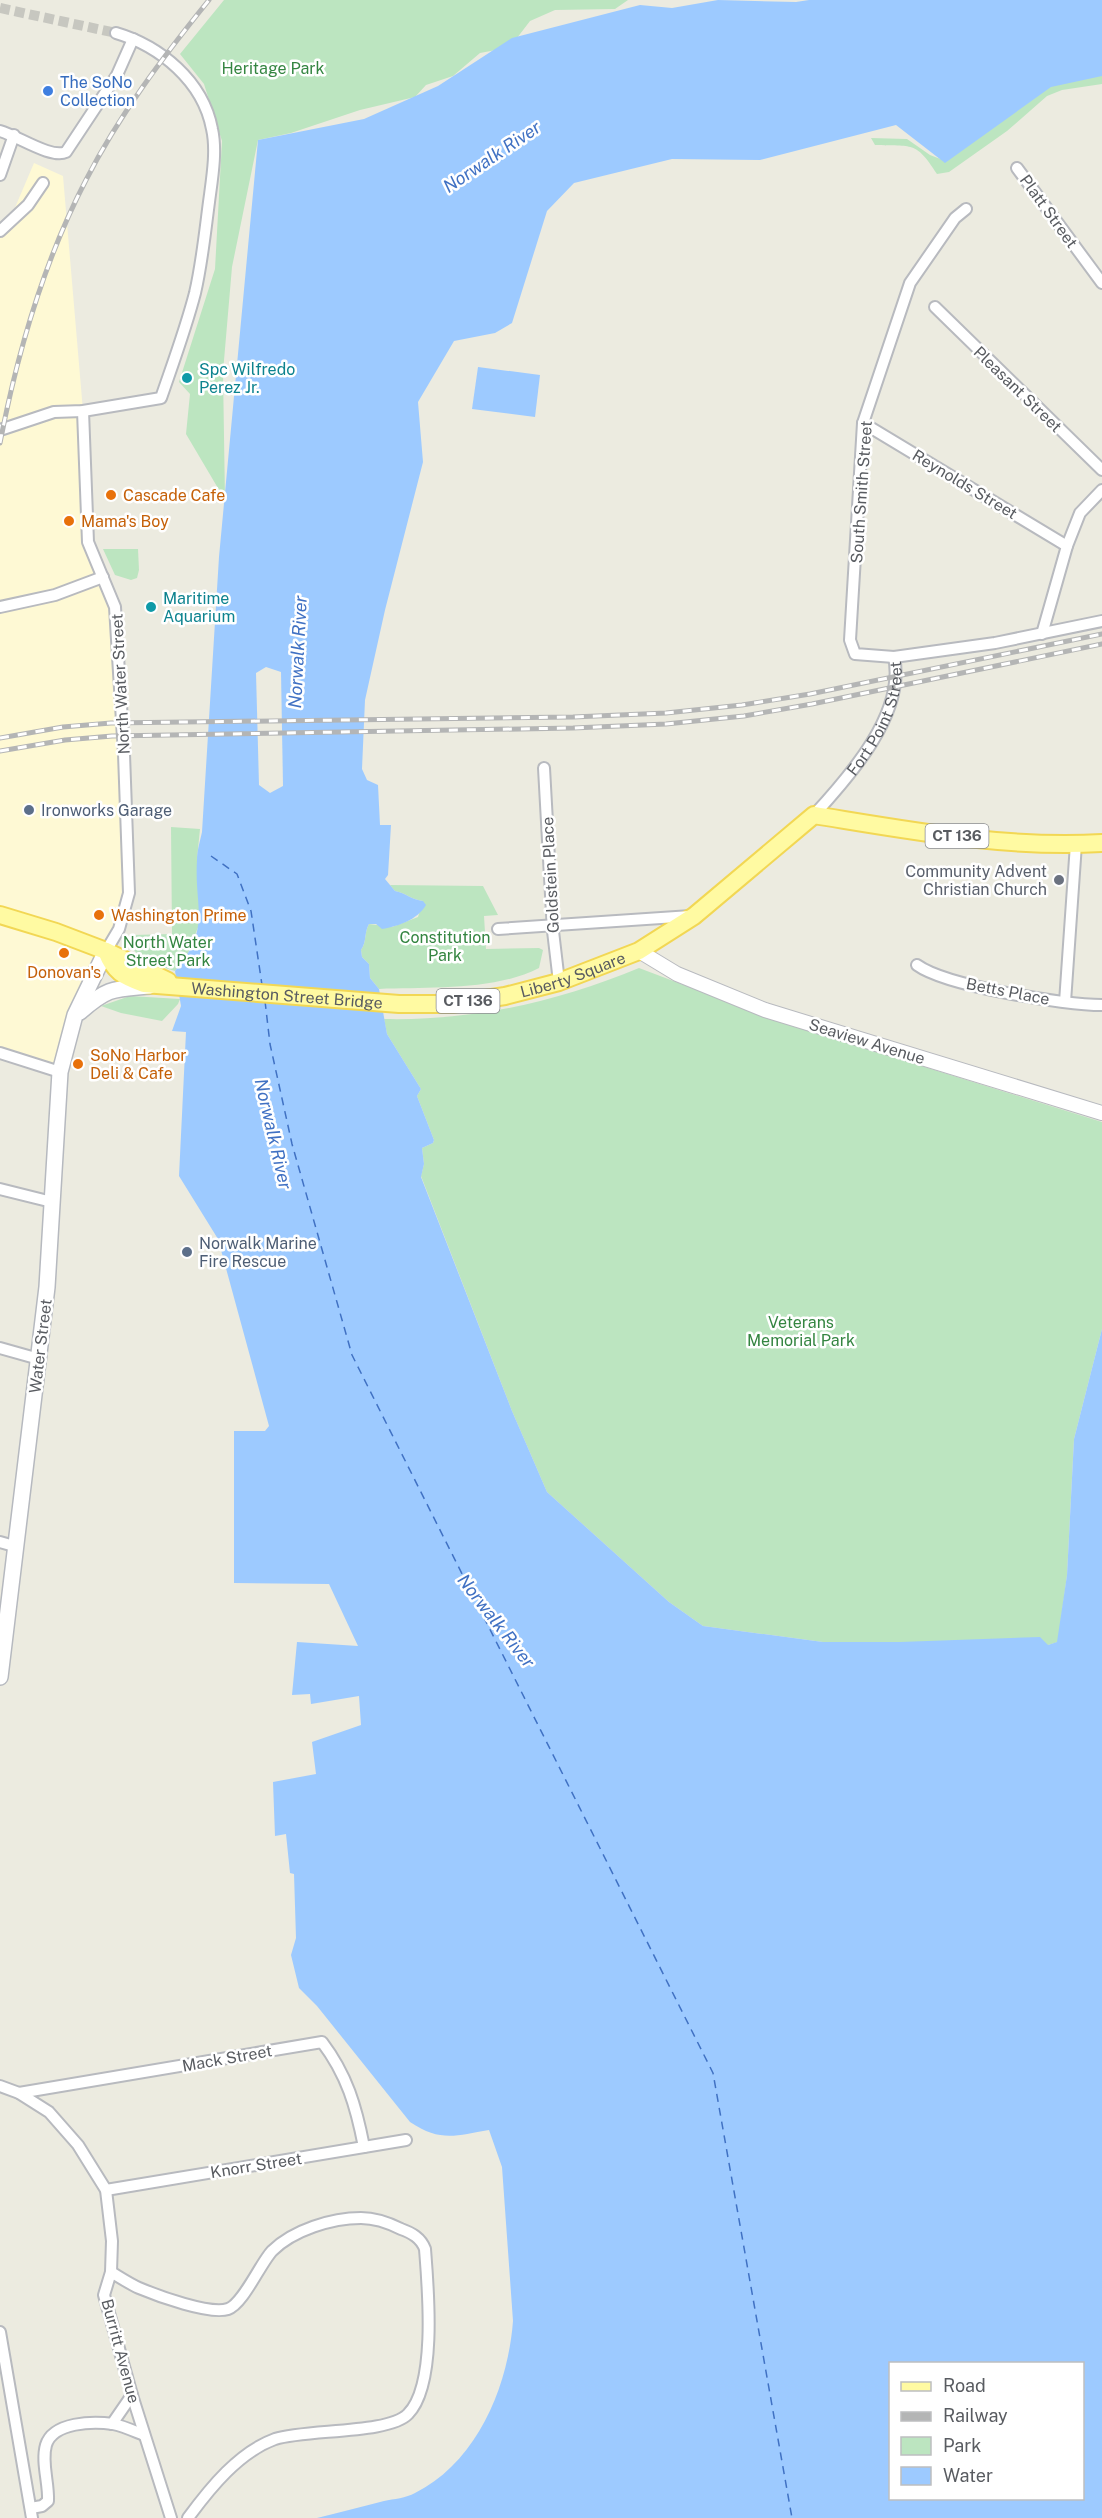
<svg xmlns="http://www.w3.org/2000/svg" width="1102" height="2518" font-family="'Public Sans',sans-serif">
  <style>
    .commercial { fill: #fef9d4 }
    .green { fill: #bce5c0 }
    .water { fill: #9dcaff; fill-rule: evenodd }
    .pier { fill: #ecebe0 }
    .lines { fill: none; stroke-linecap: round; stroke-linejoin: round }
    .ferry { stroke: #4071c3; stroke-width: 1.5; stroke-dasharray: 8 6; stroke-linecap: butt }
    .minor-tunnel { stroke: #c7c7c0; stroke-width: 10; stroke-dasharray: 10 5; stroke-linecap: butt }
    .minor-casing { stroke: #b8babf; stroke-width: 14 }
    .tertiary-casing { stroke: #b8babf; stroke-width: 16 }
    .secondary-casing { stroke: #b6b9bf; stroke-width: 18 }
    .primary-casing { stroke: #f2d754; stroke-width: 20 }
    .minor { stroke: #fff; stroke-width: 10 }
    .tertiary { stroke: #fff; stroke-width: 14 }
    .secondary { stroke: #fff; stroke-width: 15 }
    .primary { stroke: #fffaa2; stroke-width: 16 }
    .rail-casing { stroke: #b4b5b5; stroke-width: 5 }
    .rail { stroke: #fff; stroke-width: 3; stroke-dasharray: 9; stroke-linecap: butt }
    .shop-dot { fill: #3f7fe0; stroke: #fff; stroke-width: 2 }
    .culture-dot { fill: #0f9aa8; stroke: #fff; stroke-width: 2 }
    .food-dot { fill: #e8710a; stroke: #fff; stroke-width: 2 }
    .service-dot { fill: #5c6f8a; stroke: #fff; stroke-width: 2 }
    .worship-dot { fill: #6b7280; stroke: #fff; stroke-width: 2 }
    .labels { text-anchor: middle; stroke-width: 5; stroke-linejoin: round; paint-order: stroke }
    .shield { fill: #fff; stroke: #8b8d90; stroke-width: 1.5 }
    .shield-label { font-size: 15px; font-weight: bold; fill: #595c61 }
    .park-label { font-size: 16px; fill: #348541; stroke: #fff }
    .shop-label { font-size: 16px; fill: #366cbe; stroke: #fff; text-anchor: start }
    .street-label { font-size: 16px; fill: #595c61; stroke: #fff }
    .culture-label { font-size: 16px; fill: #0d838f; stroke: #fff; text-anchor: start }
    .food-label { font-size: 16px; fill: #c56008; stroke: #fff; text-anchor: start }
    .service-label { font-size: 16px; fill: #4e5e75; stroke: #fff; text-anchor: start }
    .worship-label { font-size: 16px; fill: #5b616d; stroke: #fff; text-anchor: end }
    .water-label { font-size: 18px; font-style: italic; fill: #4071c3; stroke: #fff }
  </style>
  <rect width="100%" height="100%" fill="#ecebe0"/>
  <!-- commercial -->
  <path class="commercial" d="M34,163L63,176L83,411L88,542L115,607L129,893L60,1072L0,1053V231L8,224Z"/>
  <!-- green -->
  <g class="green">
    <path d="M224,0H628L615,9L555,10L530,21L517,38L501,49L480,53L453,76L426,85L415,97L360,110L291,133L258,140L232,267L223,372L225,500L186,434L190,394L179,382L215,269L222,141L204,84L180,54Z"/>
    <path d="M1102,69V84L1062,90L1047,96L1007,131L949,172L937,174C915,140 913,147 875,145L871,138L907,139L930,155L943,160L1041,84Z"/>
    <path d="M103,549H138L139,570L137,578L131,580L115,575Z"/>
    <path d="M171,827L200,829L197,859L200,922L187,956L175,971L145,962L131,947L133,935L172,934Z"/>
    <path d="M390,885L483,886L498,915L484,916L486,949L539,948L543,950L539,968C495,991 428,987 379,989L370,978L369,964L362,957L361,950C367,941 364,933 369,924L392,927L418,917L423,901C412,900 406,893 395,891Z"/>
    <path d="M639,968L790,1025L1102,1122V1329L1074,1439L1067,1575L1058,1642L1048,1645L823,1642L703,1626L669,1602L547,1492L512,1411L421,1176L424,1164L422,1148L433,1143L434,1140L417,1096L421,1089L387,1034L384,1019C473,1021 557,1002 639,968Z"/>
    <path d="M130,996L180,999L178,1004L162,1021L121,1013L101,1006Z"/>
  </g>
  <!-- water -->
  <g class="water">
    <path d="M718,0L796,2L809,0H1102V76L1051,87L945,163L896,125L760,160L672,159L574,183L547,211L512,323L495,333L454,341L418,402L423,462L385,610L365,700L362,769L367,780L378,785L380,825H391L388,875L385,879L395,891C406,893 412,900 423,901L426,905C417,920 399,926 382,929L376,924H369C364,933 367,941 361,950L362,957L369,964L370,978L379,989L387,1034L421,1089L417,1096L434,1140L433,1143L422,1148L424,1164L421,1177L512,1411L547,1492L669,1602L703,1626L823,1642H900L1040,1637L1048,1645L1057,1642L1067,1575L1074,1439L1102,1329V2518H317C340,2512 362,2507 384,2501C394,2499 406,2498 415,2493C477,2462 508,2387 513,2321L502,2167L489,2130C455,2136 440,2142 410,2122L317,2006L299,1988L291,1955L296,1938L294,1874L290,1873L286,1834L275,1836L273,1782L316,1774L312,1742L361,1725L359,1696L311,1704L310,1694L292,1695L297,1642L358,1646L329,1584L234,1583V1431H265L269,1426L218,1239L179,1176L186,1032L172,1031L181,1006L175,971C212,927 194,909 197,860C197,851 200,841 202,832L219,557L258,140L364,119L438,86L512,38L640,5L672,8ZM890,2364H1082V2498H890Z"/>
    <path d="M478,367L540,375L535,417L472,409Z"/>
  </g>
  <!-- pier -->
  <path class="pier" d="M266,667L281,672L283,786L270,793L259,785L256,673Z"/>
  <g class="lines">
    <!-- ferry -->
    <g class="ferry">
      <path d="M211,856L237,874L251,911L262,985"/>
      <path d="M265,1001L270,1044L292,1144L352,1355L713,2073L792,2518"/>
    </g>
    <!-- minor-tunnel -->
    <path class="minor-tunnel" d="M0,8L116,33"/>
    <defs>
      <g id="minor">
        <path d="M0,131C18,136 51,159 66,152L117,75L133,39"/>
        <path d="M1017,168L1102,283"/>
        <path d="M0,175L14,135"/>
        <path d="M966,209L955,218L910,283L863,423L850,640L855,654L894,657L995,643L1102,621"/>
        <path d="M0,231L28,205L43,183"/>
        <path d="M935,307L1102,470"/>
        <path d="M83,411L88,542L115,607L124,754L129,893L119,929L106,951"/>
        <path d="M863,423L1067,546"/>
        <path d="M0,430L54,412L83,411L161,398C173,363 186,328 195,293C202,263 205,232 209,202C212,179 217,151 212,129C203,81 160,46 116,33"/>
        <path d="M0,607L55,595L103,577"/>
        <path d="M1042,634L1067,546L1080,513L1102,490"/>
        <path d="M544,768L553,931L559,982"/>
        <path id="s1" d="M814,815C849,777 906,713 894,657"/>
        <path d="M498,929L691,916"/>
        <path d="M917,965C946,986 1064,1005 1102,1005"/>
        <path d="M1065,1002L1076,844"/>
        <path d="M0,1053L60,1072"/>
        <path d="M0,1189L52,1202"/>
        <path d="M0,1348L39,1359"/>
        <path d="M0,1542L14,1546"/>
        <path d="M0,2086L19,2093L49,2112L78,2145L106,2190L112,2241L111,2272L104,2295L132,2395L171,2518"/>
        <path d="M19,2093L322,2042C347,2075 356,2106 364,2147"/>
        <path d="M106,2190L406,2140"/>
        <path d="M111,2272C121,2278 130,2284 139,2288C158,2296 210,2315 228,2309C243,2304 260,2264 272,2251C293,2230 332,2218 361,2218C375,2218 389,2223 401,2229C412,2233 421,2238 425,2249C428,2288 437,2385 408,2414C389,2434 307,2429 275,2439C239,2452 210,2488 188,2518"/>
        <path d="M0,2332L32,2518"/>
        <path d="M112,2424L132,2395"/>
        <path d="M31,2508L42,2506L48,2501C49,2483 41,2462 46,2445C53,2422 93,2421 113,2424C123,2426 134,2431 144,2435"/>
      </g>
      <path id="tertiary" d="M639,951L677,974L765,1010L1102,1113"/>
      <g id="secondary">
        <path d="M80,1012C108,987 114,989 150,986"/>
        <path d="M0,1677L47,1287L60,1072L75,1015L106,951"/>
      </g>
      <g id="primary">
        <path d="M0,915L56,932L106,951L168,981"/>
        <path id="s2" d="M106,951C114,972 123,976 144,984L399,1004H452L505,996L559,982L639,951L694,916L814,815C907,830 1007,849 1102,843"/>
      </g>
    </defs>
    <!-- minor casing -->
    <use href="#minor" class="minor-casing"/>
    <!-- tertiary casing -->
    <use href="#tertiary" class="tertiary-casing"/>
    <!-- secondary casing -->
    <use href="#secondary" class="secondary-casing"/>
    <!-- primary casing -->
    <use href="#primary" class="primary-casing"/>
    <!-- minor -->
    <use href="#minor" class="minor"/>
    <!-- tertiary -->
    <use href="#tertiary" class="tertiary"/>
    <!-- secondary -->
    <use href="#secondary" class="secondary"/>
    <!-- primary -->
    <use href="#primary" class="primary"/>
    <defs>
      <g id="rail">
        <path d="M0,443C17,354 44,261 86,180C119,115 163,57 209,0"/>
        <path d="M0,738L63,727L111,723L573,717L666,713L742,705L810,694L1102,634"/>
        <path d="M0,751L65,740L112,736L573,728L666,724L744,716L812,704L1102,644"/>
      </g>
    </defs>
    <!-- rail casing -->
    <use href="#rail" class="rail-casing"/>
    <!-- rail -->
    <use href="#rail" class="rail"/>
  </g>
  <!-- markers -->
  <circle class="shop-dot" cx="48" cy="91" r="6"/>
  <g class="culture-dot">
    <circle cx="187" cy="378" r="6"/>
    <circle cx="151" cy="607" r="6"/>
  </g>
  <g class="food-dot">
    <circle cx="111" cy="495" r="6"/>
    <circle cx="69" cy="521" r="6"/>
    <circle cx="99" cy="915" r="6"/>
    <circle cx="64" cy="953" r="6"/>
    <circle cx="78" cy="1064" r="6"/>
  </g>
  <g class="service-dot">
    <circle cx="29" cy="810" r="6"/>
    <circle cx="187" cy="1252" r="6"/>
  </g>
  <circle class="worship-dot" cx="1059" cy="880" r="6"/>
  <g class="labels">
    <!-- shield labels -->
    <g class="shield">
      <rect x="925.5" y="824" width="63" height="24" rx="4.5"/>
      <rect x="436.5" y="989" width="63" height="24" rx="4.5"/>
    </g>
    <g class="shield-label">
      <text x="957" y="841">CT 136</text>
      <text x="468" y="1006">CT 136</text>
    </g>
    <!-- park labels -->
    <g class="park-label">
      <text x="273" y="74">Heritage Park</text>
      <text x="445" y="943">Constitution<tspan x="445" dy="18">Park</tspan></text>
      <text x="168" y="948">North Water<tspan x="168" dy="18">Street Park</tspan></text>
      <text x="801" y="1328">Veterans<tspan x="801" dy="18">Memorial Park</tspan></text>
    </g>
    <!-- shop labels -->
    <g class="shop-label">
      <text x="60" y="88">The SoNo<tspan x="60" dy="18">Collection</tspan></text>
    </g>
    <!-- street labels -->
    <g class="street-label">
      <text transform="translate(1049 211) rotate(54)" y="6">Platt Street</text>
      <text transform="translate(1018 389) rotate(44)" y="6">Pleasant Street</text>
      <text transform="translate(965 484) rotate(31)" y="6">Reynolds Street</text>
      <text transform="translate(861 492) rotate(-86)" y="6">South Smith Street</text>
      <text transform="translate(120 684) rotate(-93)" y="6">North Water Street</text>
      <text dy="6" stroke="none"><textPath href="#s1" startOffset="117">Fort Point Street</textPath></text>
      <text transform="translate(550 875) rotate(-93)" y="6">Goldstein Place</text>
      <text dy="6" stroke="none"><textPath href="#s2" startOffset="486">Liberty Square</textPath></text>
      <text transform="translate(1008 991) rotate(11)" y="6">Betts Place</text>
      <text dy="6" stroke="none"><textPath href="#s2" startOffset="196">Washington Street Bridge</textPath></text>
      <text transform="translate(867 1041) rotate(17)" y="6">Seaview Avenue</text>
      <text transform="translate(40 1346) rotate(-83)" y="6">Water Street</text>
      <text transform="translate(227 2058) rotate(-10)" y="6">Mack Street</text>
      <text transform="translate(256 2165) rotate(-9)" y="6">Knorr Street</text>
      <text transform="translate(121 2351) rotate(75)" y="6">Burritt Avenue</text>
    </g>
    <!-- culture labels -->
    <g class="culture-label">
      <text x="199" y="375">Spc Wilfredo<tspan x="199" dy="18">Perez Jr.</tspan></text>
      <text x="163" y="604">Maritime<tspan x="163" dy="18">Aquarium</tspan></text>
    </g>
    <!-- food labels -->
    <g class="food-label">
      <text x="123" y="501">Cascade Cafe</text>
      <text x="81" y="527">Mama's Boy</text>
      <text x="111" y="921">Washington Prime</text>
      <text x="64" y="978" text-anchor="middle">Donovan's</text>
      <text x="90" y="1061">SoNo Harbor<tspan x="90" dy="18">Deli &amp; Cafe</tspan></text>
    </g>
    <!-- service labels -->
    <g class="service-label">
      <text x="41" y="816">Ironworks Garage</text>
      <text x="199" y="1249">Norwalk Marine<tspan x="199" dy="18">Fire Rescue</tspan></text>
    </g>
    <!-- worship labels -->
    <g class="worship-label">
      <text x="1047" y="877">Community Advent<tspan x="1047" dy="18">Christian Church</tspan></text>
    </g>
    <!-- water labels -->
    <g class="water-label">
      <text transform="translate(492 157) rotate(-34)" y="6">Norwalk River</text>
      <text transform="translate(298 652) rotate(-87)" y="6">Norwalk River</text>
      <text transform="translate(273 1134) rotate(77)" y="6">Norwalk River</text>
      <text transform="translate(496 1621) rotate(52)" y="6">Norwalk River</text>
    </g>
  </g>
  <!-- legend -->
  <rect x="889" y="2362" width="195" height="138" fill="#ffffff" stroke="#bdbec0" stroke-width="1.5"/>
  <rect x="901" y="2382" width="30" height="9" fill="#fffaa2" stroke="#bdbec0" stroke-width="1.5"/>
  <text x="943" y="2392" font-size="18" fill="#595c61">Road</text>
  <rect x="901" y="2412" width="30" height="9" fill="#b4b5b5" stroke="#bdbec0" stroke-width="1.5"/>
  <text x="943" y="2422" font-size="18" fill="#595c61">Railway</text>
  <rect x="901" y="2437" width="30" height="18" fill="#bce5c0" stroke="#bdbec0" stroke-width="1.5"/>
  <text x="943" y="2452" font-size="18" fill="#595c61">Park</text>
  <rect x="901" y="2467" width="30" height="18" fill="#9dcaff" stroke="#bdbec0" stroke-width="1.5"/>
  <text x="943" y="2482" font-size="18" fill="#595c61">Water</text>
</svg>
